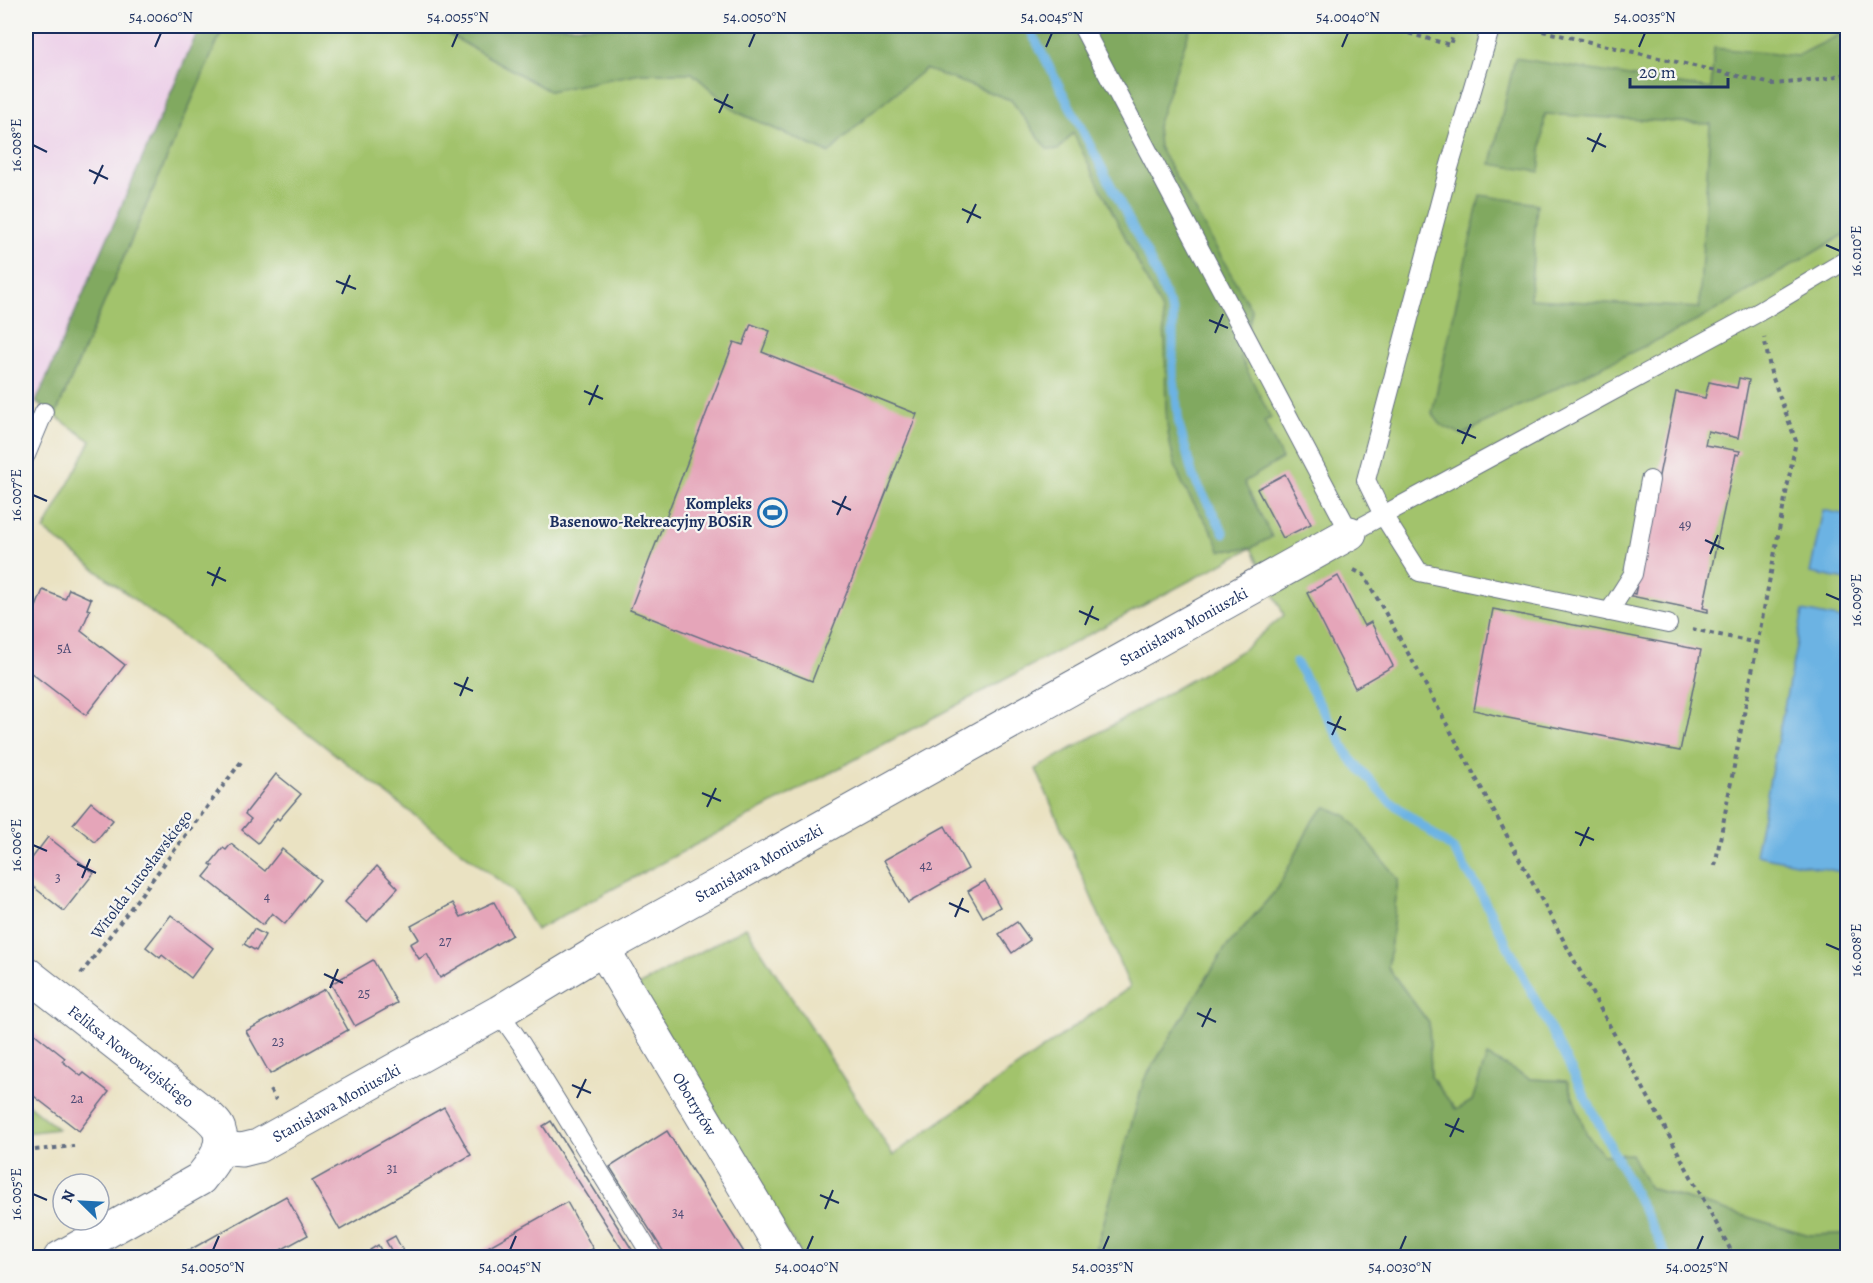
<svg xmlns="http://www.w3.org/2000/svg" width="1873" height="1283" font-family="Alegreya,serif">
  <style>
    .built { fill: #edd1e9 }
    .green { fill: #a2c36c; stroke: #5e7965; stroke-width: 1.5 }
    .forest { fill: #81a960; stroke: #4e6c5f; stroke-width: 1.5 }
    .water { fill: #6cb3e3; stroke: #4471a0; stroke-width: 1.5 }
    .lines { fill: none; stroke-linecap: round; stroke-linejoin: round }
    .stream { stroke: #6cb3e3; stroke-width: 9 }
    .building { fill: #e5a5b9 }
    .lane-casing { stroke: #636e81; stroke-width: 20 }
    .street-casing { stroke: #636e81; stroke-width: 35 }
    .path { stroke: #636e81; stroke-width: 4; stroke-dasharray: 4.5 4.5; stroke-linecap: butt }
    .lane { stroke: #fff; stroke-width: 18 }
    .street { stroke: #fff; stroke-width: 33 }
    .ticks { fill: none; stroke: #1b2f5e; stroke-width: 2 }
    .labels { text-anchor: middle; stroke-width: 4.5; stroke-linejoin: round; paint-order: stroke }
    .number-label { font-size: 14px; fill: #4e4c75 }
    .poi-label { font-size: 16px; font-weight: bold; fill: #1b2f5e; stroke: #f6f6f2; text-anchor: end }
    .street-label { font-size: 16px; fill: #1b2f5e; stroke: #f6f6f2 }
    .neatline { fill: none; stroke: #1b2f5e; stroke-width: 2 }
    .ticks-label { font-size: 15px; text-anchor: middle; fill: #1b2f5e }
  </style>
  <rect width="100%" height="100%" fill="#f6f6f2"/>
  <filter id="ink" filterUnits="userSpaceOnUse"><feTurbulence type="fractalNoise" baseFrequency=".0167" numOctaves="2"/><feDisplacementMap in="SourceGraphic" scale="12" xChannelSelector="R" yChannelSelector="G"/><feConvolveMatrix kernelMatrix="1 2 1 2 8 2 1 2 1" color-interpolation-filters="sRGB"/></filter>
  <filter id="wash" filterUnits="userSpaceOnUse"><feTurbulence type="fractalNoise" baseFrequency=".008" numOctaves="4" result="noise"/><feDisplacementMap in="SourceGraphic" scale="24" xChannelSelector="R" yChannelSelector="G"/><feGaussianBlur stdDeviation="1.35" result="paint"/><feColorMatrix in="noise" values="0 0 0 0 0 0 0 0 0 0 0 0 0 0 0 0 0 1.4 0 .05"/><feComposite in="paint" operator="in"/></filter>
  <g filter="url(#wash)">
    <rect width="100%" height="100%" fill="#eae2c2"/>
    <!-- built -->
    <path class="built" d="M26,26H200L26,427Z"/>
    <!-- green -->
    <g class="green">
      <path d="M224,26H434L549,91L640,73H692L737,112L829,153L866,117L925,69L1011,100L1082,26H1847V1234L1809,1235L1649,1188L1603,1155L1587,1135L1567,1081L1530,1079L1487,1056L1472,1101L1456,1111L1431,1077L1429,1023L1388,968L1398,879L1378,856L1313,820L1278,888L1224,950L1144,1080L1094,1257H802L638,986L746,927L893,1155L1130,987L1036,769L1243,650L1284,615L1251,548L536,930L514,892L44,530L91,441L55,416Z"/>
      <path d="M26,1103L58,1129L26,1133Z"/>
    </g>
    <!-- forest -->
    <g class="forest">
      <path d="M200,26H224L55,416L36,402Z"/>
      <path d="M434,26H1191L1157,126L1159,147L1252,311L1241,358L1271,418L1264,421L1282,459L1244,482L1272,537L1251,548L1220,551C1215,532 1201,516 1191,499C1183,487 1175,468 1172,453C1160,407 1170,357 1162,311L1073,133L1058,150L1047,149L1011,100L925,69L866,117L829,153L737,112L692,73H640L549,91Z"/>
      <path d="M1847,31V233L1699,320L1484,423L1463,435L1441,425L1432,413L1480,195L1537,204L1530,299L1699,308L1710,124L1545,114L1539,172L1491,164L1515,58L1711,89L1714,48L1797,56Z"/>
      <path d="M1326,807L1347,816L1398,879L1388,968L1429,1023L1431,1077L1456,1110L1472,1101L1487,1056L1530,1079L1567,1081L1587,1135L1603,1155L1631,1154L1649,1188L1809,1235L1847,1234V1257H1094L1144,1080L1224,950L1278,888L1313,820Z"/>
    </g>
    <!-- water -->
    <g class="water">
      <path d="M1823,510L1847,515V580L1810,573Z"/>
      <path d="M1803,611L1847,620V873L1755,855Z"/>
    </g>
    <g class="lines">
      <!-- stream -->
      <g class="stream">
        <path d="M1028,26L1150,260L1173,313V370L1179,425L1193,476L1224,533"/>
        <path d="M1296,662L1350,758L1387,799L1453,849L1478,888L1668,1258"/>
      </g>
    </g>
    <g id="blocks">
      <!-- building -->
      <g class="building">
        <path d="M751,324L770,331L762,352L917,414L812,681L630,610L734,342L743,345Z"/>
        <path d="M1739,378L1749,380L1738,438L1708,431L1705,445L1740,451L1739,455L1736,454L1703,608L1708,609V612L1631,596V593L1635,594L1676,392L1705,398L1709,382L1737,388Z"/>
        <path d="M1285,474L1311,524L1283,538L1257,489Z"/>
        <path d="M1338,576L1364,626L1371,622L1393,666L1355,688L1307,593Z"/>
        <path d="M69,589L91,599L87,609L90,610L81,631L125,665L86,715L26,669V631L43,590L65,599Z"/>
        <path d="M1493,609L1701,650L1680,751L1503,717L1474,710Z"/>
        <path d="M276,774L301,794L279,820L277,818L258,843L242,830L251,819L245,814Z"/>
        <path d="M91,802L113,820L95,842L73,824Z"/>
        <path d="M945,826L968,869L908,903L884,860Z"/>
        <path d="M48,837L94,873L64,911L26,881V866Z"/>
        <path d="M231,844L265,871L282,849L320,880L285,924L272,913L263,925L204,877L213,866L210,864L223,848L226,850Z"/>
        <path d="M377,866L398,888L367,922L345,902Z"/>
        <path d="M985,881L1000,907L983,917L968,891Z"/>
        <path d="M494,902L512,935L440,978L427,954L419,959L410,944L419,939L411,926L453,903L461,917Z"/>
        <path d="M171,915L213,948L191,978L162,955L160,958L146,947Z"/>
        <path d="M1017,922L1030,940L1012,953L999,934Z"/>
        <path d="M254,929L265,935L256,951L244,944Z"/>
        <path d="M373,960L397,1003L355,1026L331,984Z"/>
        <path d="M325,989L348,1030L270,1074L246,1031Z"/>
        <path d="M26,1027L65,1058L62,1061L81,1076L84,1073L109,1092L79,1131L26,1090Z"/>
        <path d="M444,1107L471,1155L340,1230L312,1181Z"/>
        <path d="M551,1121L631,1248L637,1257H627L543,1126Z"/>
        <path d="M667,1131L747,1257H667L610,1167Z"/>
        <path d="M286,1196L308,1235L268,1257H177Z"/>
        <path d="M567,1202L593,1249L578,1257H470Z"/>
        <path d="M395,1236L406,1257H395L386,1241Z"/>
        <path d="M378,1245L385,1257H375L370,1250Z"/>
      </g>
    </g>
  </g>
  <g filter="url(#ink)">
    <use href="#blocks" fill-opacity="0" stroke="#636e81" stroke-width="1.5"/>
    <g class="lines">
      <defs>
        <g id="lane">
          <path d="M1082,26L1350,533L1759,312L1848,259"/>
          <path d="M1491,26L1449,168L1366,480L1383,515L1419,572L1668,624"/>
          <path d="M26,455L44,412"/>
          <path d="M1609,612L1633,574L1650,480"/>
          <path d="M499,1012L522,1045L653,1258"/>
        </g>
        <g id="street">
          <path id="s1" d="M603,949L787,1258"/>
          <path id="s2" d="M26,973L207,1115C211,1119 218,1125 219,1130C226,1149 210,1166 200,1179L60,1258"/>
          <path id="s3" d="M219,1148L242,1150L258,1146L499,1012L603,949L713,888L1350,533"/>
        </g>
      </defs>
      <!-- lane casing -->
      <use href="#lane" class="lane-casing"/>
      <!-- street casing -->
      <use href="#street" class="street-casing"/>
      <!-- path -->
      <g class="path">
        <path d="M1383,26L1450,45L1456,26"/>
        <path d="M1525,27L1772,84L1821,80L1848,73"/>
        <path d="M1354,570L1364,575L1417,669L1735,1258"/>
        <path d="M1692,629L1757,643"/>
        <path d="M1715,866L1796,441L1771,373L1764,337"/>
        <path d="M81,974L241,762"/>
        <path d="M270,1090L276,1100"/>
        <path d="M26,1151L74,1146"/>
      </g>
      <!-- lane -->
      <use href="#lane" class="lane"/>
      <!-- street -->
      <use href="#street" class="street"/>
    </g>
  </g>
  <!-- ticks -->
  <path class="ticks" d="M155,47L161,33M452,47L458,33M749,47L755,33M1046,47L1052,33M1342,47L1348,33M1639,47L1645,33M714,99L733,108M719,113L728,94M1587,138L1606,147M33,145L47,152M1592,152L1601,133M89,170L108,179M94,184L103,165M962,209L981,218M967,223L976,204M1826,245L1840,251M336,281L356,289M342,294L350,275M1209,320L1228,328M1215,333L1223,314M584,391L603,399M589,405L598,385M1457,430L1476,438M1462,444L1471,424M33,495L47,501M832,501L851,510M837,515L846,496M1705,540L1724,549M1710,554L1718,535M207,572L226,581M212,586L220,567M1826,594L1840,600M1079,611L1099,620M1085,625L1093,606M454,683L473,691M460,696L468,677M1327,722L1346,730M1332,735L1341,716M702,793L721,801M707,807L716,788M1575,832L1594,840M33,845L47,851M1580,846L1589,827M77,864L96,873M82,878L90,859M949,903L969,912M955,917L963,898M1826,944L1840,950M324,974L343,983M330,988L338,969M1197,1013L1216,1022M1202,1027L1211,1008M572,1085L591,1093M577,1098L586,1079M1445,1124L1464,1132M1450,1137L1459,1118M33,1194L47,1200M820,1195L839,1203M825,1209L833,1190M213,1250L219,1236M510,1250L516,1236M807,1250L813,1236M1103,1250L1109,1236M1400,1250L1406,1236M1697,1250L1703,1236"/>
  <!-- icons -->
  <defs>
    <symbol id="stadium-ring" viewBox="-11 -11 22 22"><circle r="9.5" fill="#f6f6f2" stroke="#1f6fb2" stroke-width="1.5"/><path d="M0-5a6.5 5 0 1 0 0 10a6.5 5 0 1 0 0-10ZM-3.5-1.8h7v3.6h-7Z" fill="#1f6fb2"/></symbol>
  </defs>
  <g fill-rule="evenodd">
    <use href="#stadium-ring" x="756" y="496" width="33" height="33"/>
  </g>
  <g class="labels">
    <!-- number labels -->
    <g class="number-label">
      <text x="1685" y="529">49</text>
      <text x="64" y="653">5A</text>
      <text x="926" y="870">42</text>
      <text x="58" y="882">3</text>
      <text x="267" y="901">4</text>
      <text x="445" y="946">27</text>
      <text x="364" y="998">25</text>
      <text x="278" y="1046">23</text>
      <text x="77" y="1103">2a</text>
      <text x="392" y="1173">31</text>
      <text x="678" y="1217">34</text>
    </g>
    <!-- poi labels -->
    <g class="poi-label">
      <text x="752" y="509">Kompleks<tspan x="752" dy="18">Basenowo-Rekreacyjny BOSiR</tspan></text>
    </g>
    <!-- street labels -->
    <g class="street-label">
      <text dy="6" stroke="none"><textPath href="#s3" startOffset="1101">Stanisława Moniuszki</textPath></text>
      <text dy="6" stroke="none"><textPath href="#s3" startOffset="615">Stanisława Moniuszki</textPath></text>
      <text transform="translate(141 874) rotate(-53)" y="6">Witolda Lutosławskiego</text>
      <text dy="6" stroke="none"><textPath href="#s2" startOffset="134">Feliksa Nowowiejskiego</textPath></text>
      <text dy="6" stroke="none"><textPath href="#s3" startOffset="129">Stanisława Moniuszki</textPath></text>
      <text dy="6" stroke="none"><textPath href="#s1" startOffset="180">Obotrytów</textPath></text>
    </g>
  </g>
  <!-- margin -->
  <rect width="1873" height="1283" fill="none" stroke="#f6f6f2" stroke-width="66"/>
  <!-- north arrow -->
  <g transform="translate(81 1202) rotate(294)"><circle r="28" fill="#f6f6f2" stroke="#9ea6b7" stroke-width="1.5"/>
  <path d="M0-4.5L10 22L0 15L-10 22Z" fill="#1f6fb2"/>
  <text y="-9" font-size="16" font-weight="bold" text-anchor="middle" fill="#1b2f5e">N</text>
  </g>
  <!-- scale -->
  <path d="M1630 78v9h98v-9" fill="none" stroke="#1b2f5e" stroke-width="3"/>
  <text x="1639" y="78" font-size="18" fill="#1b2f5e" stroke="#f6f6f2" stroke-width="4.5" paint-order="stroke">20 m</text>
  <rect x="33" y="33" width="1807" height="1217" class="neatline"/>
  <g class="ticks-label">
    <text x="161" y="22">54.0060°N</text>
    <text x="458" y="22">54.0055°N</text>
    <text x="755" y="22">54.0050°N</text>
    <text x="1052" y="22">54.0045°N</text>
    <text x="1348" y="22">54.0040°N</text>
    <text x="1645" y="22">54.0035°N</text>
    <text transform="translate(16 145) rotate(-90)" y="5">16.008°E</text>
    <text transform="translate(1856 251) rotate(-90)" y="5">16.010°E</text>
    <text transform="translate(16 495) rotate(-90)" y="5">16.007°E</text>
    <text transform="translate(1856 600) rotate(-90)" y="5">16.009°E</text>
    <text transform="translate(16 845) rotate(-90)" y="5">16.006°E</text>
    <text transform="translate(1856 950) rotate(-90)" y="5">16.008°E</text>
    <text transform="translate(16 1194) rotate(-90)" y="5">16.005°E</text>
    <text x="213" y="1272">54.0050°N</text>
    <text x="510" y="1272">54.0045°N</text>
    <text x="807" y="1272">54.0040°N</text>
    <text x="1103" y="1272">54.0035°N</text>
    <text x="1400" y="1272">54.0030°N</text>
    <text x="1697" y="1272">54.0025°N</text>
  </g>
</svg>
